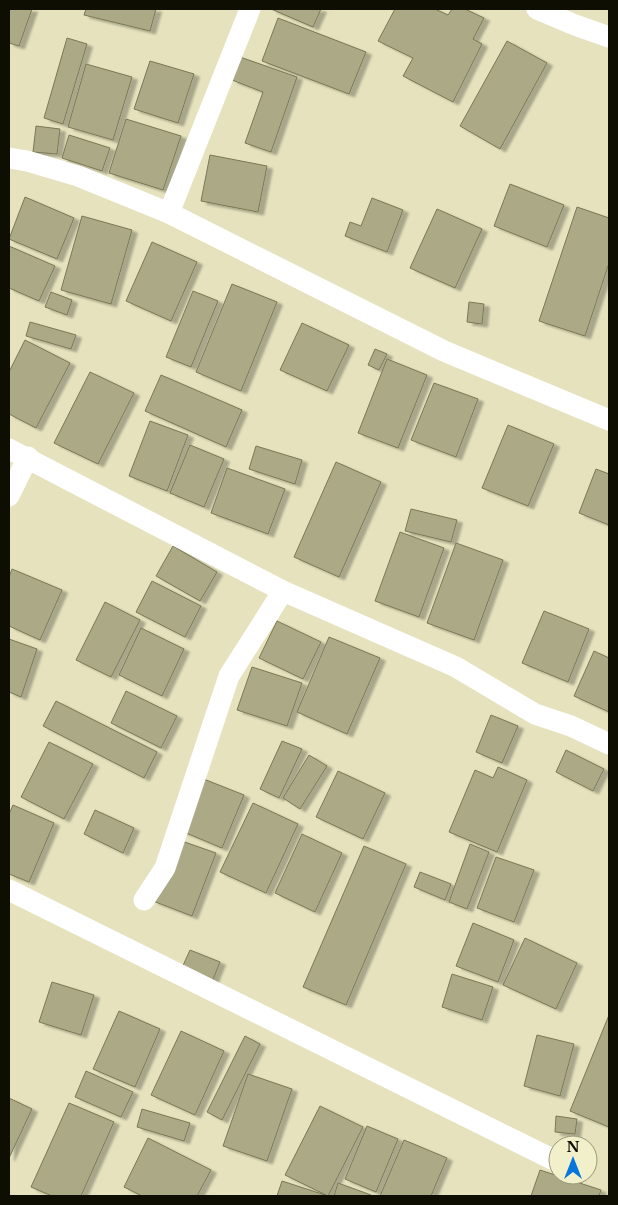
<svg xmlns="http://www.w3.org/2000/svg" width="618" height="1205" font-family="'Libre Baskerville',serif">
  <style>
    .building { fill: #acaa86; stroke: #7a7855; filter: url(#shadow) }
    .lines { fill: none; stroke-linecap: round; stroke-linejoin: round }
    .minor { stroke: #fff; stroke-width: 21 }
  </style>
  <defs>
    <filter id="shadow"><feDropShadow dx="5.5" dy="3" stdDeviation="1" flood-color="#0004"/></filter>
  </defs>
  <rect width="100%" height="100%" fill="#e5e2bd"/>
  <!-- building -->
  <g class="building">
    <path d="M9,9H32L19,46L9,43Z"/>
    <path d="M86,9H156L150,31L84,15Z"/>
    <path d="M271,9H321L313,27Z"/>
    <path d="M395,9H435L448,15L452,9H465L484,18L473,39L482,44L453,102L403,76L413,58L378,41Z"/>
    <path d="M278,18L366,52L349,94L262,61Z"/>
    <path d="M67,38L87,44L63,124L44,118Z"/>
    <path d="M507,41L547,63L500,149L460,126Z"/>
    <path d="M240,57L297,77L271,152L245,143L263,92L232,80Z"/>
    <path d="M150,61L194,74L178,123L134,109Z"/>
    <path d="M86,64L132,77L113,140L68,127Z"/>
    <path d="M126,119L181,136L163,190L109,173Z"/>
    <path d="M36,126L60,129L57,154L33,152Z"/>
    <path d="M69,135L110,148L102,171L62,158Z"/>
    <path d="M210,155L267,166L258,212L201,201Z"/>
    <path d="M510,184L564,205L547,247L494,226Z"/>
    <path d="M25,197L74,218L57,259L9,239Z"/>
    <path d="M372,198L403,210L387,252L345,236L350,222L361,226Z"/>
    <path d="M577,207L609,218V263L585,336L539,321Z"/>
    <path d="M437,209L482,229L455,288L410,268Z"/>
    <path d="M82,216L132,230L111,304L61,290Z"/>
    <path d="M152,242L197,262L171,321L126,301Z"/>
    <path d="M9,246L55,266L39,301L9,288Z"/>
    <path d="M232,284L277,302L241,391L196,372Z"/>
    <path d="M193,291L218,301L191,367L166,357Z"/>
    <path d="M51,292L72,300L67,315L45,307Z"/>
    <path d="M469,302L484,304L482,324L467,322Z"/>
    <path d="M30,322L76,335L71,349L26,336Z"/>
    <path d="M302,323L349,345L327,391L280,370Z"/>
    <path d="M25,340L70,363L36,428L9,414V372Z"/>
    <path d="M375,349L387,354L379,370L368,365Z"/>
    <path d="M387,359L427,375L398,448L358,433Z"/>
    <path d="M90,372L134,393L98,464L54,443Z"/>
    <path d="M161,375L242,410L226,447L145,411Z"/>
    <path d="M434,383L478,399L456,457L411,440Z"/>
    <path d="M150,421L188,435L167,491L129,476Z"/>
    <path d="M508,425L554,444L528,506L482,488Z"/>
    <path d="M190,445L224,459L204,507L170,493Z"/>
    <path d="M256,446L302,460L295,484L249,469Z"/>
    <path d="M336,462L381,482L339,577L294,557Z"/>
    <path d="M227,468L285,489L268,534L211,513Z"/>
    <path d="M596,469L609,474V525L579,513Z"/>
    <path d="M411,509L457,520L451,542L405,531Z"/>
    <path d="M400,532L444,548L419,617L375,601Z"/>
    <path d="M456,543L503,560L474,640L427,623Z"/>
    <path d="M173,546L217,572L200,601L156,576Z"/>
    <path d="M12,569L62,590L40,640L9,626V577Z"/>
    <path d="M152,581L201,606L185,637L136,612Z"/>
    <path d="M105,602L140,620L111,677L76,660Z"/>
    <path d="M544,611L589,629L568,682L522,663Z"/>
    <path d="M277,621L321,642L303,679L259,658Z"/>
    <path d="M141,628L184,649L162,696L119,675Z"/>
    <path d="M329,637L380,658L347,734L297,712Z"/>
    <path d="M9,639L37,649L21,697L9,692Z"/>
    <path d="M594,651L609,658V712L574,696Z"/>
    <path d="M252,667L302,683L287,726L237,710Z"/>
    <path d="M126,691L177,716L161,748L111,723Z"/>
    <path d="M56,701L157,752L144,778L43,726Z"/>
    <path d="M491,715L518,726L502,763L476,752Z"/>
    <path d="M282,741L302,749L279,798L260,789Z"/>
    <path d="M49,742L93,764L64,819L21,797Z"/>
    <path d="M566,750L604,769L593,791L556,772Z"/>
    <path d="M309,755L327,766L300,809L283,798Z"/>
    <path d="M498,767L527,780L497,852L449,832L475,770L493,778Z"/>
    <path d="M338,771L385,793L363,839L316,817Z"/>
    <path d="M201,778L244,795L222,848L179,830Z"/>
    <path d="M253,803L298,824L266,893L220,872Z"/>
    <path d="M13,805L54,823L29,882L9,874V814Z"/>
    <path d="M95,810L134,828L123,853L84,834Z"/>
    <path d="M302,834L342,853L315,912L275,893Z"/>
    <path d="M176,839L216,853L192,916L153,901Z"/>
    <path d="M470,844L489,852L467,909L449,902Z"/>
    <path d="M364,846L406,864L346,1005L303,987Z"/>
    <path d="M496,857L534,870L514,922L477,908Z"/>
    <path d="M420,872L451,884L445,900L414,887Z"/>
    <path d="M473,923L514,940L498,982L456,966Z"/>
    <path d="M525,938L577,963L556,1009L503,985Z"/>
    <path d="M190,950L220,962L212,982L181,970Z"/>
    <path d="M452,974L493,987L482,1020L442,1007Z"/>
    <path d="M52,982L94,995L81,1035L39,1022Z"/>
    <path d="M119,1011L160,1029L135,1087L93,1069Z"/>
    <path d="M609,1015V1127L570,1111Z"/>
    <path d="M181,1031L224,1051L195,1115L151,1095Z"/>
    <path d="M537,1035L574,1044L560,1096L524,1086Z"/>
    <path d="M245,1036L260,1044L222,1120L207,1112Z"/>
    <path d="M86,1071L133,1092L121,1117L75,1097Z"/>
    <path d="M248,1074L292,1089L267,1161L223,1146Z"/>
    <path d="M9,1098L32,1109L9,1158Z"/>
    <path d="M69,1103L114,1122L81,1196H52L31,1187Z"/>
    <path d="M320,1106L363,1127L328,1196L285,1175Z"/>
    <path d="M142,1109L190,1123L184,1141L137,1127Z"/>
    <path d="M556,1116L577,1119L575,1134L555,1132Z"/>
    <path d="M367,1126L398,1139L376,1192L345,1179Z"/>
    <path d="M148,1138L211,1170L197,1196H142L124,1187Z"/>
    <path d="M404,1140L447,1158L431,1196H380Z"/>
    <path d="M540,1170L601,1190L599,1196H531Z"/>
    <path d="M282,1181L325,1195V1196H277Z"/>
    <path d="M338,1183L371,1195L370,1196H334Z"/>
  </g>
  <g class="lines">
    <!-- minor -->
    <g class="minor">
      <path d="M537,9L575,25L609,37"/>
      <path d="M9,158L27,161L78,176L169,213L444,351L609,420"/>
      <path d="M169,213L250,9"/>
      <path d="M9,449L283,591L456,667L535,714L571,726L609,744"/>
      <path d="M9,496L28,457"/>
      <path d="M9,890L558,1162"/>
      <path d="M144,900L165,868L229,676L283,591"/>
    </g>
  </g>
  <!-- border -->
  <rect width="618" height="1205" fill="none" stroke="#0f0e03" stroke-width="20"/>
  <!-- north arrow -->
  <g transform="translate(573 1160)"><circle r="24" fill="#f2f0ca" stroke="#97967a"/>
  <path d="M0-4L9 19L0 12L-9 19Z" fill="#0675dd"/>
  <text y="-8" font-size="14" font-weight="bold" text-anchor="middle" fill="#0f0e03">N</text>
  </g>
</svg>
